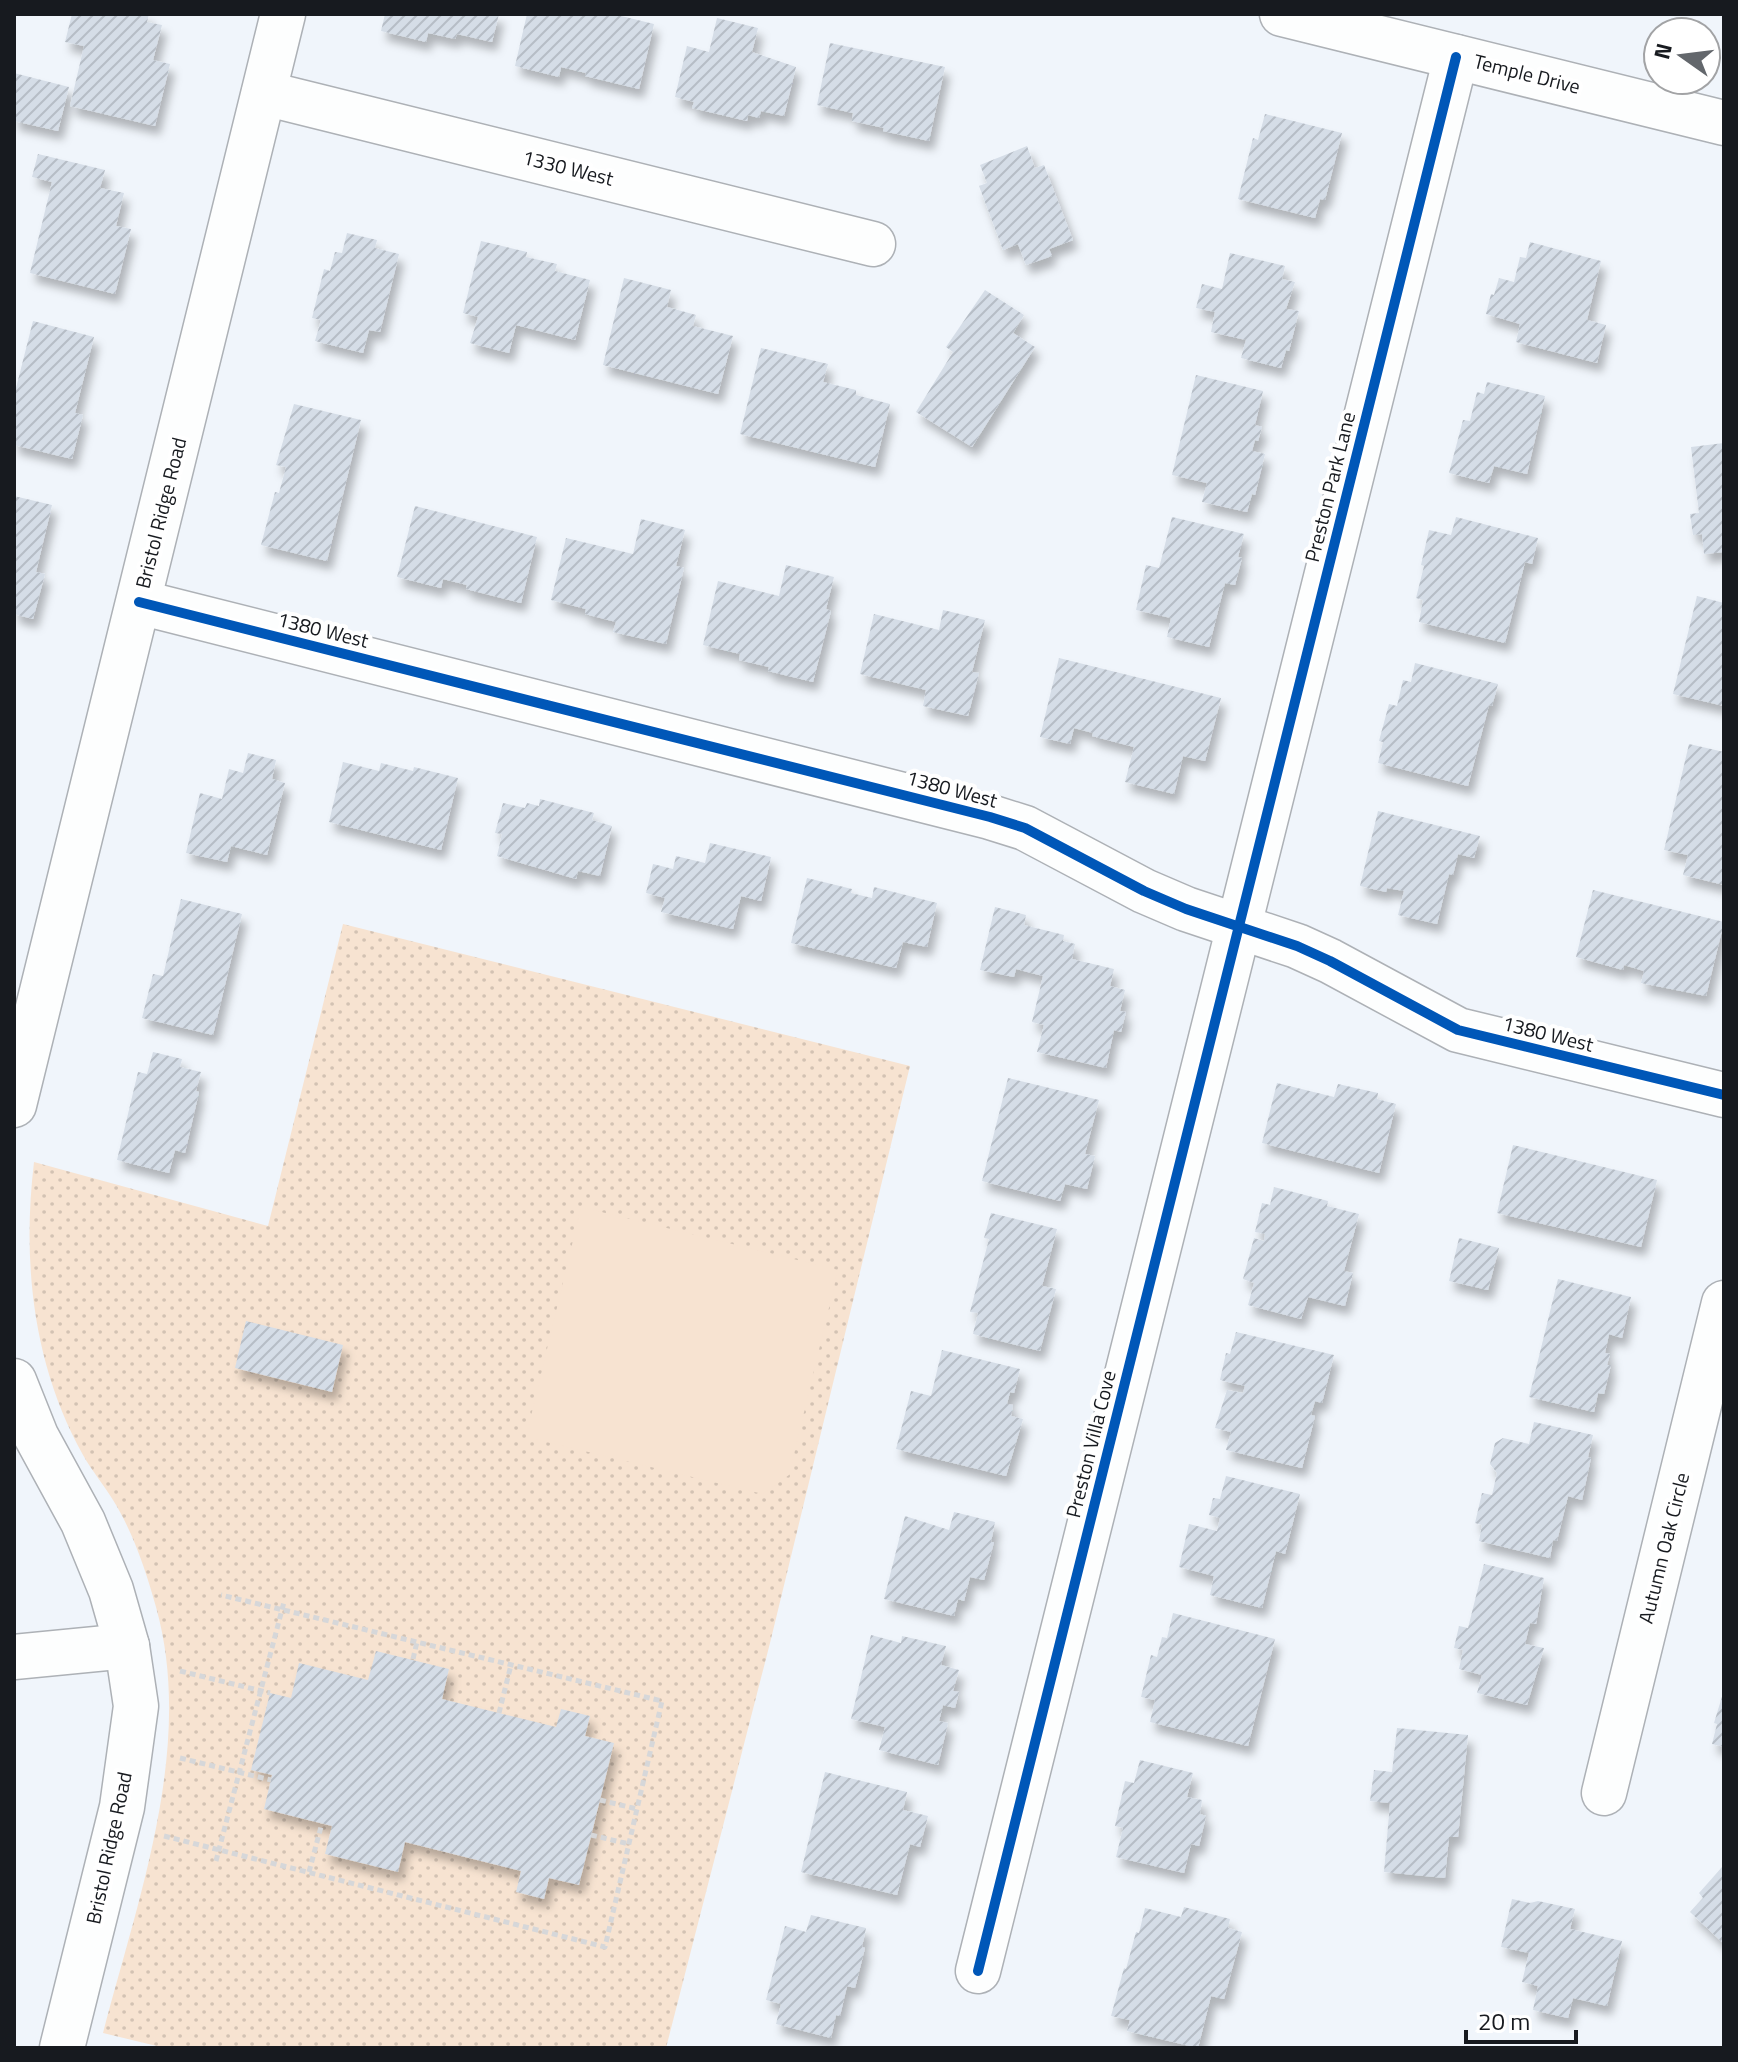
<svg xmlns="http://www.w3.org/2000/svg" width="1738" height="2062" font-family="'Titillium Web',sans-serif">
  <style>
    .grass { fill: url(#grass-dots) }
    .pitch { fill: #f7e3d1 }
    .building { fill: url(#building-hatch); filter: url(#shadow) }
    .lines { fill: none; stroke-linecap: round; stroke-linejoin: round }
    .street-casing { stroke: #adb1b6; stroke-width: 47 }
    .secondary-casing { stroke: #adb1b6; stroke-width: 47 }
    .path { stroke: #d6d7d9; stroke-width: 5; stroke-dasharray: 6 4; stroke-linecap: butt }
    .street { stroke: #fdfefe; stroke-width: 44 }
    .secondary { stroke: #fdfefe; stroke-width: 44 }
    .cycleway-casing { stroke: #fff; stroke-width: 15 }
    .cycleway { stroke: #0057b8; stroke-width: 10 }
    .labels { text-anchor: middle; stroke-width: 8; stroke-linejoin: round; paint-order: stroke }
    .street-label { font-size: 20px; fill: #171a1f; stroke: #fff }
  </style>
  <defs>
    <pattern id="grass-dots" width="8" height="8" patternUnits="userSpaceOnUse" patternTransform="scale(2)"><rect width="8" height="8" fill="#f7e3d1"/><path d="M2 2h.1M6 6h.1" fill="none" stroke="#d3c2b3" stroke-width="1.8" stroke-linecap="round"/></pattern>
    <pattern id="building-hatch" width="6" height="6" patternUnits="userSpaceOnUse" patternTransform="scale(2)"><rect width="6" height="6" fill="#d5dde7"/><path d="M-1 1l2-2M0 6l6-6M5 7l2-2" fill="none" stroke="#b6bdc6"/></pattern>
    <filter id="shadow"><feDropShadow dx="5" dy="9" stdDeviation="4" flood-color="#0004"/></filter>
  </defs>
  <rect width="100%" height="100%" fill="#f0f5fb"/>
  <!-- grass -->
  <path class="grass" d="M343,924L910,1066L770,1643L666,2048H165L103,2033C138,1898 195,1746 156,1607C146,1571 133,1532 113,1500C104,1485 92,1471 83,1455C33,1365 22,1263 34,1162L268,1226Z"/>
  <!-- pitch -->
  <path class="pitch" d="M581,1207L838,1270L789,1475L763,1494L526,1437Z"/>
  <!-- building -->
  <g class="building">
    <path d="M72,14H149L147,22L162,25L153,60L170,64L155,126L70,106L84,46L65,42Z"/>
    <path d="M385,14H499L492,42L457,34L455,39L428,33L426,42L381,31Z"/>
    <path d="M527,14H613L654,24L639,89L585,76L586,73L561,67L559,77L515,66Z"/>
    <path d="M717,18L758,28L752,52L796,67L784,116L761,111L759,118L748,115L747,121L692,108L694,102L675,97L687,46L709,52Z"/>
    <path d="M830,43L945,67L929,141L883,131L884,128L852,121L853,113L817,105Z"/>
    <path d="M14,73L69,87L58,131L14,121Z"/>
    <path d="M1265,114L1342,133L1325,200L1320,199L1315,218L1238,199L1253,138L1258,140Z"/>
    <path d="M1027,146L1035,168L1044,165L1073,240L1049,249L1052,256L1026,265L1018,244L1003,250L979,186L987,183L980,165Z"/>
    <path d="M38,154L105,170L100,188L124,193L116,226L131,229L115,294L30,273L52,182L32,177Z"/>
    <path d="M347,233L377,240L375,248L399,254L380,332L369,330L363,353L315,341L321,320L312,318L324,269L330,271L335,252L342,253Z"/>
    <path d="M481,241L527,252L526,257L557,264L555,271L590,280L575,340L516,325L509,353L470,343L478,317L463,313Z"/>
    <path d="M1530,242L1601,261L1587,320L1606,325L1597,363L1516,342L1520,324L1486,314L1491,294L1494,295L1499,278L1514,282L1520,257L1526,258Z"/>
    <path d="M1230,253L1285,266L1282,279L1295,282L1286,309L1299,311L1289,351L1286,350L1281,368L1241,358L1246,340L1211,332L1215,312L1196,308L1202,284L1222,289Z"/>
    <path d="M624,278L671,290L667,307L696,315L693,326L733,336L718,394L603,365Z"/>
    <path d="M985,290L1024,315L1013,333L1035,347L972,447L916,412L953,352L946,347Z"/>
    <path d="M33,321L94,337L75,413L83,415L72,459L14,445V396Z"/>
    <path d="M761,348L828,364L823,382L856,390V395L890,404L875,467L740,434Z"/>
    <path d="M1196,375L1263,391L1255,425L1262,427L1258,441L1255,440L1252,451L1265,454L1255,495L1252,494L1247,512L1202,502L1207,483L1172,475Z"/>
    <path d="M1487,382L1545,396L1527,474L1494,466L1489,483L1449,473L1463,420L1470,421L1477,392L1484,394Z"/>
    <path d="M294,404L361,420L327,561L261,545L275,492L279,493L286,467L276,465Z"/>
    <path d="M1724,443V552L1704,554L1702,534L1693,535L1690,514L1699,513L1691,447Z"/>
    <path d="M14,496L52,505L36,572L45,574L33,619L14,614Z"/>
    <path d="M415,506L537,537L521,603L466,589L467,585L443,579L441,588L397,577Z"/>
    <path d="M1172,517L1244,534L1238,557L1242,558L1235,585L1225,583L1209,647L1167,637L1171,618L1136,610L1146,565L1159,568Z"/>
    <path d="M1456,517L1538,538L1532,564L1525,562L1505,643L1419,622L1423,600L1416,598L1424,566L1421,565L1429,530L1451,535Z"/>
    <path d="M641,519L685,530L676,566L684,568L666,644L613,632L616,622L585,614L586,609L551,600L566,538L633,554Z"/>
    <path d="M786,565L834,577L826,609L831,611L813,682L768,671L769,667L739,660L740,654L703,645L718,581L779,596Z"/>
    <path d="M1697,596L1724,603V706L1673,694Z"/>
    <path d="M943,610L985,620L972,672L979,673L968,716L923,706L926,690L860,674L874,614L939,630Z"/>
    <path d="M1059,658L1221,698L1205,761L1183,756L1174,794L1125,782L1134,747L1092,736L1093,733L1074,728L1070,744L1040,737Z"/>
    <path d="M1415,663L1498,684L1492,706L1489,705L1468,786L1378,763L1383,742L1379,741L1389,704L1397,706L1403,680L1411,682Z"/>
    <path d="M1689,744L1724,752V885L1683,875L1688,855L1664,850Z"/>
    <path d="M248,753L276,760L272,779L285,783L267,855L231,846L227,862L186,853L200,793L222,799L229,769L243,773Z"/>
    <path d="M343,762L379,771L381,763L413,771L414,767L458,778L441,850L329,822Z"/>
    <path d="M540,799L594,813L592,820L612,826L600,876L578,871L576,879L497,856L502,834L495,833L503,803L525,808L527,803L539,806Z"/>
    <path d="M1378,811L1480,836L1474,858L1458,854L1453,875L1449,874L1437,924L1398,915L1404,891L1387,888L1386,892L1360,886Z"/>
    <path d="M710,843L771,857L761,901L741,896L733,929L661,912L665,898L646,893L653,864L673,869L676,856L705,863Z"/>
    <path d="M807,878L852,889L851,893L872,898L874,887L937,903L927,947L903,942L896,968L791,943Z"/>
    <path d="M1593,890L1724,922L1706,996L1641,983L1644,971L1624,965L1623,970L1576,957Z"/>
    <path d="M181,899L242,914L213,1035L142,1018L153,974L163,976Z"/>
    <path d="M995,907L1026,915L1024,925L1064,935L1063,941L1075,944L1072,959L1114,969L1110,986L1125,990L1120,1011L1126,1012L1121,1032L1114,1030L1106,1068L1037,1052L1044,1025L1032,1022L1043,976L1016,969L1014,977L980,970Z"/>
    <path d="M153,1052L182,1059L180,1067L201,1072L196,1091L199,1092L185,1153L175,1150L169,1173L117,1160L138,1072L147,1074Z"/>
    <path d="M1008,1078L1099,1100L1085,1154L1095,1156L1087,1189L1065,1184L1060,1201L982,1181Z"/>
    <path d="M1277,1083L1334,1097L1338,1084L1378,1093L1377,1099L1396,1104L1379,1173L1262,1143Z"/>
    <path d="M1513,1145L1657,1180L1641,1247L1497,1213Z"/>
    <path d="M1274,1187L1328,1201L1327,1206L1359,1214L1344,1271L1353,1273L1345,1306L1308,1297L1301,1319L1248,1305L1254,1283L1243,1279L1254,1238L1264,1241L1265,1234L1255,1232L1262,1203L1270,1205Z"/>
    <path d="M991,1213L1057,1229L1042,1286L1056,1289L1040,1351L973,1334L978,1313L970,1312L989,1239L984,1238Z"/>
    <path d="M1459,1238L1499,1248L1488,1290L1449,1281Z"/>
    <path d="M1558,1279L1631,1297L1622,1338L1609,1334L1605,1353L1610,1354L1607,1365H1611L1604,1394L1598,1393L1594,1412L1529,1397Z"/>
    <path d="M246,1321L343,1345L332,1392L235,1368Z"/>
    <path d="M1236,1332L1334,1355L1322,1403L1315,1401L1311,1415L1315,1416L1302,1468L1226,1450L1231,1432L1215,1428L1227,1390L1243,1393L1245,1386L1220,1380L1226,1353L1230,1354Z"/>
    <path d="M942,1350L1020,1369L1014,1393L1010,1392L1007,1404L1013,1405L1011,1416L1023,1419L1006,1476L896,1449L911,1391L931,1396Z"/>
    <path d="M1534,1422L1593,1435L1588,1457L1591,1458L1582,1500L1568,1496L1557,1541L1553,1540L1550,1558L1479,1541L1482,1525L1475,1523L1482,1493L1492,1495L1497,1473L1490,1464L1495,1443L1503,1438L1529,1444Z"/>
    <path d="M1226,1476L1300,1494L1285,1554L1276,1551L1262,1608L1210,1595L1214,1576L1179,1567L1189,1524L1217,1531L1220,1518L1209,1515L1213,1498L1220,1499Z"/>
    <path d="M954,1512L995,1522L991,1542H994L984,1580L970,1577L964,1601L958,1599L954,1616L884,1599L905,1516L949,1530Z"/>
    <path d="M1484,1564L1544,1578L1536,1624L1530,1623L1525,1644L1544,1648L1527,1705L1477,1693L1482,1675L1459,1669L1463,1650L1454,1648L1459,1626L1468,1628Z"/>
    <path d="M1173,1613L1275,1639L1248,1746L1150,1722L1155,1700L1141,1697L1151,1655L1157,1657L1162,1637L1167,1638Z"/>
    <path d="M871,1635L901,1643L902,1636L946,1646L941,1665L959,1670L953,1691L959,1692L955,1708L943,1705L939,1721L948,1723L938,1765L879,1750L885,1727L851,1719Z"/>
    <path d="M376,1651L449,1669L442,1699L556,1727L561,1709L590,1716L585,1736L614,1743L579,1885L549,1878L544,1899L516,1892L521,1871L405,1842L398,1872L325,1854L332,1826L264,1809L272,1775L251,1770L270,1693L291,1698L299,1663L368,1680Z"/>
    <path d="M1724,1690V1747L1712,1744L1717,1724L1714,1723Z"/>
    <path d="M1397,1728L1468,1735L1458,1837H1449L1445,1878L1384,1872L1390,1803L1370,1801L1374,1770L1392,1772Z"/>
    <path d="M1140,1760L1193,1773L1187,1797L1202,1800L1200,1814L1206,1816L1199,1846L1191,1844L1184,1873L1116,1857L1123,1828L1115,1826L1125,1781L1134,1783Z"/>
    <path d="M825,1772L907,1792L903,1810L928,1816L920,1847L910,1844L897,1895L801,1872Z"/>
    <path d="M1724,1865V1944L1690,1912L1703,1898L1699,1893Z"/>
    <path d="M1512,1899L1530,1903L1538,1901L1575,1909L1570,1929L1622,1941L1607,2006L1573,1998L1568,2018L1533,2010L1538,1986L1522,1982L1529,1953L1501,1947Z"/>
    <path d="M1184,1907L1230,1919L1228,1928L1242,1932L1224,1999L1211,1996L1198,2048L1127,2031L1130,2020L1111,2016L1124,1968L1126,1969L1136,1932L1139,1933L1145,1908L1181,1917Z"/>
    <path d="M811,1915L866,1928L862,1947L865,1948L855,1988L847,1986L840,2016L836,2015L831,2038L776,2024L781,2004L766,2000L785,1926L806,1932Z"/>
  </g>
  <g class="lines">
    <defs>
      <g id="street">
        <path d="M264,93L873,244"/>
        <path d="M139,602L990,817L1025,828L1144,891L1186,909L1297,946L1330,961L1458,1030L1724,1095"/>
        <path d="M14,1105L283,14"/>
        <path d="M14,1381L36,1436L83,1522L111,1590L127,1646L136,1706L122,1807L62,2048"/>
        <path d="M14,1657L127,1646"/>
        <path d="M1604,1793L1724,1303"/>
        <path d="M978,1971L1456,57"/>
      </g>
      <path id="secondary" d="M1282,14L1724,123"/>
    </defs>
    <!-- street casing -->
    <use href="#street" class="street-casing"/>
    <!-- secondary casing -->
    <use href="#secondary" class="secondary-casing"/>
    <!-- path -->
    <g class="path">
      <path d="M413,1659L417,1642"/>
      <path d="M180,1671L270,1693"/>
      <path d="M499,1713L511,1665"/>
      <path d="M180,1758L271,1780"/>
      <path d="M600,1800L637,1809"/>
      <path d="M591,1835L629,1844"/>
      <path d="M164,1836L605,1947L662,1701L221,1595"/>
      <path d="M216,1861L284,1602"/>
      <path d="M309,1872L322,1823"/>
    </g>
    <!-- street -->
    <use href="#street" class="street"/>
    <!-- secondary -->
    <use href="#secondary" class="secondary"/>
    <defs>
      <g id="cycleway">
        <path d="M139,602L990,817L1025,828L1144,891L1186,909L1297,946L1330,961L1458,1030L1724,1095"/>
        <path d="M978,1971L1456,57"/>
      </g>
    </defs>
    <!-- cycleway casing -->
    <use href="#cycleway" class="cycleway-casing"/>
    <!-- cycleway -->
    <use href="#cycleway" class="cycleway"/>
  </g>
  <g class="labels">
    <!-- street labels -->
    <g class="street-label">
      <text transform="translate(1527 74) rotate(14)" y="7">Temple Drive</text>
      <text transform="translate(568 168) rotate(14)" y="7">1330 West</text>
      <text transform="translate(1330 487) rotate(-76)" y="7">Preston Park Lane</text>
      <text transform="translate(161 513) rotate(-76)" y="7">Bristol Ridge Road</text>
      <text transform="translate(323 630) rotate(14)" y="7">1380 West</text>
      <text transform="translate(952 789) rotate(15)" y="7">1380 West</text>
      <text transform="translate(1548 1034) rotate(14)" y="7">1380 West</text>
      <text transform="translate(1091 1444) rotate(-76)" y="7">Preston Villa Cove</text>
      <text transform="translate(1664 1548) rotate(-76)" y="7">Autumn Oak Circle</text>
      <text transform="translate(109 1848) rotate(-78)" y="7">Bristol Ridge Road</text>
    </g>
  </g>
  <!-- border -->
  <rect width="1738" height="2062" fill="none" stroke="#171a1f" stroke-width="32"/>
  <!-- north arrow -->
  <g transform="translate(1682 56) rotate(284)"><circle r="38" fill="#ffffff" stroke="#a2a3a5" stroke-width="2"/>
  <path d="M0-6L14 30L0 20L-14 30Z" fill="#63676c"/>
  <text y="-12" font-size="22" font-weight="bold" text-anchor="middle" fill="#171a1f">N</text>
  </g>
  <!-- scale -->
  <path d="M1466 2030v12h110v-12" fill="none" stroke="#171a1f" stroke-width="4"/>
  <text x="1478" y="2030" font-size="24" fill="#171a1f" stroke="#ffffff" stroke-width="6" paint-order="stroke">20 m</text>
</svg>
